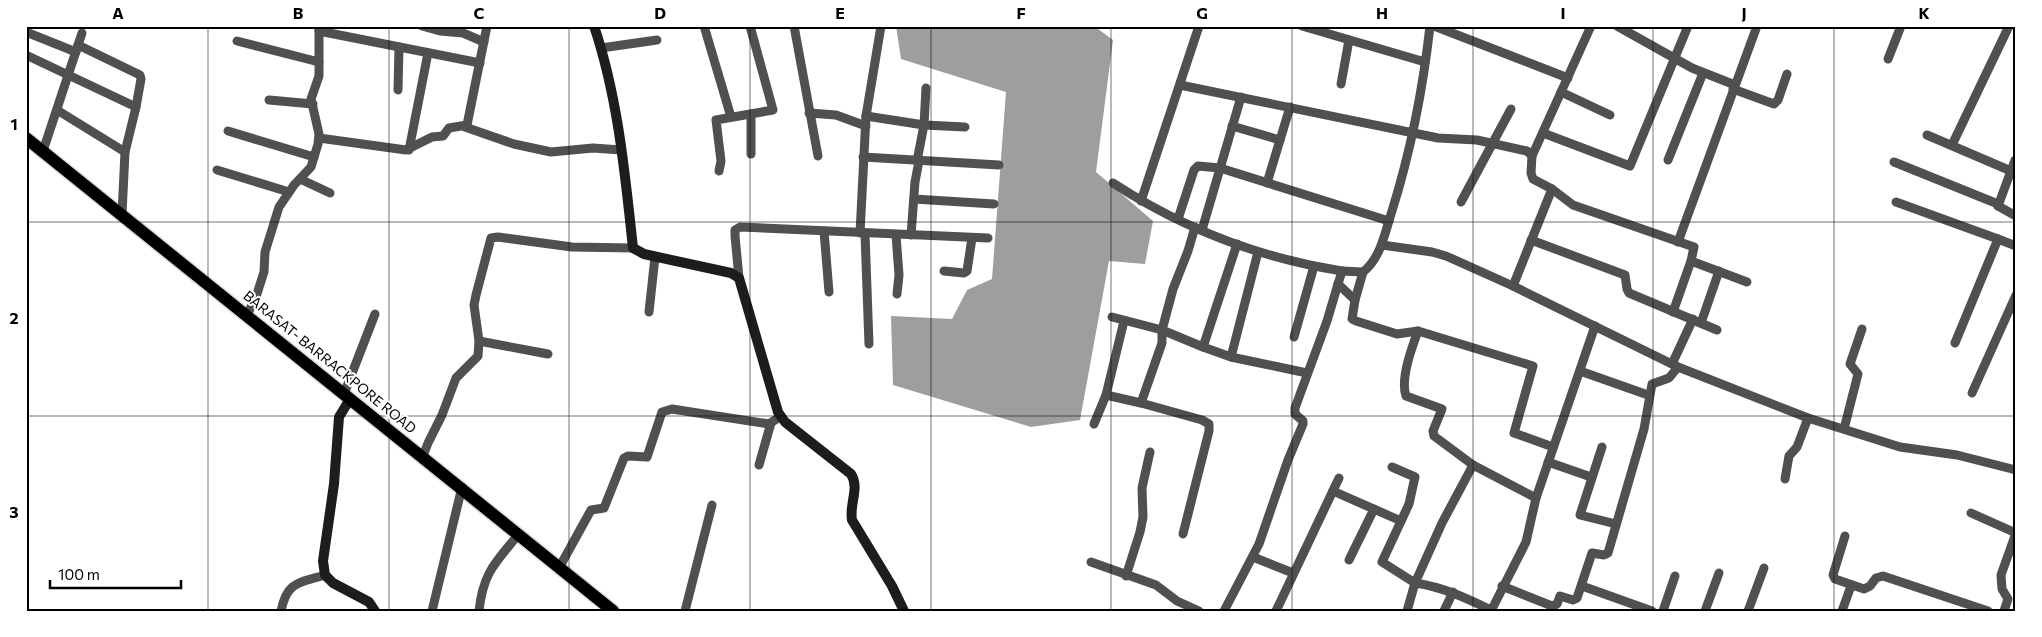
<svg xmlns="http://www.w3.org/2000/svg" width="2042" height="637" font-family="Commissioner,sans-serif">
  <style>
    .water { fill: #9e9e9e }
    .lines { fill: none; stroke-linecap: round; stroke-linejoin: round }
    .primary-casing { stroke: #dbdbdb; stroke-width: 15 }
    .street { stroke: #505050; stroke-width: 9 }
    .secondary { stroke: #1d1d1d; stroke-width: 10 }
    .primary { stroke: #000; stroke-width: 12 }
    .grid { fill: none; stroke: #000; stroke-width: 1; stroke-opacity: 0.55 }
    .labels { text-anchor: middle; stroke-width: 4; stroke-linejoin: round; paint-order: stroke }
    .street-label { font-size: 14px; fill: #000; stroke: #fff }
    .neatline { fill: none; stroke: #000; stroke-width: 2 }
    .grid-label { font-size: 16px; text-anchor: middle; font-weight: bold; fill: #000 }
  </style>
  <rect width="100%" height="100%" fill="#fff"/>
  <!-- water -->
  <path class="water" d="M896,26H1094L1113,40L1096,172L1153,221L1145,264L1109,261L1080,420L1031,427L893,385L891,316L952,319L967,290L992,279L1006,92L901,59Z"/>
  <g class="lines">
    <defs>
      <path id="primary" d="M26,138C221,296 418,452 613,611"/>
    </defs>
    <!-- primary casing -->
    <use href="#primary" class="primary-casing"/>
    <!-- street -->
    <g class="street">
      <path d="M422,26L440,31L463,33L484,42"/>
      <path d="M704,26L731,117"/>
      <path d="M794,26L818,156"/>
      <path d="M1302,26L1425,62"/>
      <path d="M1430,26C1423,89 1411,150 1392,211C1385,232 1381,258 1363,272L1342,271L1338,284L1355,300L1352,319L1356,321L1397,334L1418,331L1533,366L1514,433L1553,447"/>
      <path d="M1434,26L1568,78"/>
      <path d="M1617,26L1692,68L1735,85"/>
      <path d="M319,31L480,63"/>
      <path d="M26,32L76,52"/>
      <path d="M237,41L319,62"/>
      <path d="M78,45L140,75L141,79L136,107"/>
      <path d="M601,48L657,40"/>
      <path d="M26,55L136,107L125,152"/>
      <path d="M1888,59L1901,26"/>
      <path d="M1341,84L1349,40"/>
      <path d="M1180,85L1438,138L1477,140L1527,151L1532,156L1531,173L1533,179L1552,189L1573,205L1694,247L1691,261"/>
      <path d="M1733,89L1774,104L1778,100L1787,74"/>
      <path d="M398,90L399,47"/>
      <path d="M1561,92L1610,115"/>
      <path d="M269,100L313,104"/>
      <path d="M57,110L125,152L122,214"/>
      <path d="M809,113L836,115L866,126"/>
      <path d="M751,114V154"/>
      <path d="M866,116L924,125L965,127"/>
      <path d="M1232,126L1280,140"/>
      <path d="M465,127L514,144L551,152L593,148L621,150"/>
      <path d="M228,131L314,157"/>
      <path d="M1543,133L1630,166L1688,26"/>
      <path d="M1927,135L2011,171"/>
      <path d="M319,138L406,150L432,137L443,136L449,128L467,125L487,26"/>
      <path d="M1952,145L2009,26"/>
      <path d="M409,150L428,53"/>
      <path d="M43,151L82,33"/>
      <path d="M1532,156L1591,26"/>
      <path d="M863,157L999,165"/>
      <path d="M1668,160L1703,73"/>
      <path d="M2015,160L1998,206L2016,216"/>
      <path d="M917,161L924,125L926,88"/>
      <path d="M1894,162L1998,204"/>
      <path d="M217,170L289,192"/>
      <path d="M719,171L721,161L716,120L773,110L750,26"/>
      <path d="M300,179L330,193"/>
      <path d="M1113,183C1182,228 1260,258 1342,271"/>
      <path d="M1267,183L1290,107"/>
      <path d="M914,199L994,204"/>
      <path d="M1141,201L1199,26"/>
      <path d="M1461,202L1511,109"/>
      <path d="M1896,202L1998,239"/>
      <path d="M1178,219L1194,170L1198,166L1220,168L1389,221"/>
      <path d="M1202,230L1241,97"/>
      <path d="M824,231L829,292"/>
      <path d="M860,233L866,116L881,26"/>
      <path d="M865,234L869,344"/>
      <path d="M896,235L899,275L897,294"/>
      <path d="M911,235L915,182L919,161"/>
      <path d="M1531,240L1625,275L1627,289L1629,293L1717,330"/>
      <path d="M1678,242L1757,26"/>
      <path d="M1382,245L1432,252L1446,256L1513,286L1678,367L1808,418L1900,447L1957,455L2016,470"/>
      <path d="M944,271L964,273L967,271L972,238"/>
      <path d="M739,278L735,236V230L740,227L988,238"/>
      <path d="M1513,286L1552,189"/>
      <path d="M1355,300L1363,272"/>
      <path d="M649,312L655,257"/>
      <path d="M1673,312L1691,261L1747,282"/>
      <path d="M247,315L256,297L264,272L265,252L279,207L294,185L311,167L318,144L319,134L311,99L319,76V26"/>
      <path d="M1112,317L1162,330L1203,347L1231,357L1307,373"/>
      <path d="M1701,323L1719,271"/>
      <path d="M1418,331C1412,347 1400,379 1406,396L1442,409L1433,431L1434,436L1473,465L1536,498"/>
      <path d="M1294,337L1314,266"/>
      <path d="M479,341L548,354"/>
      <path d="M1955,343L1998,239L2016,246"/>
      <path d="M1203,347L1237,244"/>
      <path d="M1231,357L1258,252"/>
      <path d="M1672,364L1693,319"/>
      <path d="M1580,371L1648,395"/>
      <path d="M1972,393L2016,295"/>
      <path d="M344,394L375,314"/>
      <path d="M1106,395L1124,321"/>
      <path d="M1094,424L1106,395L1141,403"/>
      <path d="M1844,429L1858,374L1850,364L1862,329"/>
      <path d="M1602,447L1580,515L1616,524"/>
      <path d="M423,456L428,443L442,415L456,378L478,356L479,341L474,305L476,295L491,238L498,237L572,247L633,248"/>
      <path d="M1548,462L1591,477"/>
      <path d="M759,465L771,423"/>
      <path d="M1473,465L1442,523L1415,583C1443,587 1466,598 1491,610"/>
      <path d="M1392,467L1415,477L1409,504L1382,562L1415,583L1407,611"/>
      <path d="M1785,479L1789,456L1797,447L1808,418"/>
      <path d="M1333,491L1401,521"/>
      <path d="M1971,513L2016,533"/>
      <path d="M1183,534L1209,431V424L1202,420L1141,403L1162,343V330L1173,289L1188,251L1195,227"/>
      <path d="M1845,536L1833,575L1835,579L1864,589L1870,586L1876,578L1883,576L1988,611"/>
      <path d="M1253,557L1293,573"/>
      <path d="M1349,560L1374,509"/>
      <path d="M1091,562L1156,585L1177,601L1199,611"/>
      <path d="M559,568L591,510L604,508L624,458L628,456L647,457L662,412L672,409L769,424L781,416"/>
      <path d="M1126,576L1140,532L1143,517L1142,488L1150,452"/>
      <path d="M1502,586L1552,606L1557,604L1560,596L1573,600L1577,598L1592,553L1604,555L1608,553L1644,429L1652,384L1669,378L1678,367"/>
      <path d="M1582,586L1652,611"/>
      <path d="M281,611C287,581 299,583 325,575"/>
      <path d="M432,611L462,487"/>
      <path d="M479,611C483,573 495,563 518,535"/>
      <path d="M685,611L712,505"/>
      <path d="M1224,611L1259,544L1288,460L1303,424V421L1295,414V408L1327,321L1338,284"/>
      <path d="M1276,611L1339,478"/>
      <path d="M1444,611L1453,592"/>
      <path d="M1491,611L1526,542L1536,498L1595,326"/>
      <path d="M1663,611L1675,576"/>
      <path d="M1705,611L1719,573"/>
      <path d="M1748,611L1764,568"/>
      <path d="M1842,611L1851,586"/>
      <path d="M2004,611L2008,599L2002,589L2001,575L2016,533"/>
    </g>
    <!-- secondary -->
    <g class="secondary">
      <path d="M594,26C618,97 625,174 633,248L644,254L731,273L739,278L778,412L785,422L851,474C860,488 849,504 852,520L892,586L904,611"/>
      <path d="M350,399L339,417L334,484L323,561L325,575L333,583L369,602L375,611"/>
    </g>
    <!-- primary -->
    <use href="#primary" class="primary"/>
  </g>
  <!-- grid -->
  <path class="grid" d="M208,26V611M389,26V611M569,26V611M750,26V611M931,26V611M1111,26V611M1292,26V611M1473,26V611M1653,26V611M1834,26V611M26,222H2016M26,416H2016"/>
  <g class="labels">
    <!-- street labels -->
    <g class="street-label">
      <text transform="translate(330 362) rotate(39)" y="5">BARASAT- BARRACKPORE ROAD</text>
    </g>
  </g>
  <!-- border -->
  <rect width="2042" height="637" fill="none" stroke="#ffffff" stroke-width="55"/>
  <!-- scale -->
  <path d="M50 580v8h131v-8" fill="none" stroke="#000000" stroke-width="2.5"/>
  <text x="58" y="580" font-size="15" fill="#000000" stroke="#ffffff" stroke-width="4" paint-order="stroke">100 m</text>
  <rect x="28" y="28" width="1986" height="582" class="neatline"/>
  <g class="grid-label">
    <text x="118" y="19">A</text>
    <text x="298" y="19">B</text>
    <text x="479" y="19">C</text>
    <text x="660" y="19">D</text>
    <text x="840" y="19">E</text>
    <text x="1021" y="19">F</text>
    <text x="1202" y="19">G</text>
    <text x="1382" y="19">H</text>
    <text x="1563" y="19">I</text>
    <text x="1744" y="19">J</text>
    <text x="1924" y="19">K</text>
    <text x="14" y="130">1</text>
    <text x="14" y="324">2</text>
    <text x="14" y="518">3</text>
  </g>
</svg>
